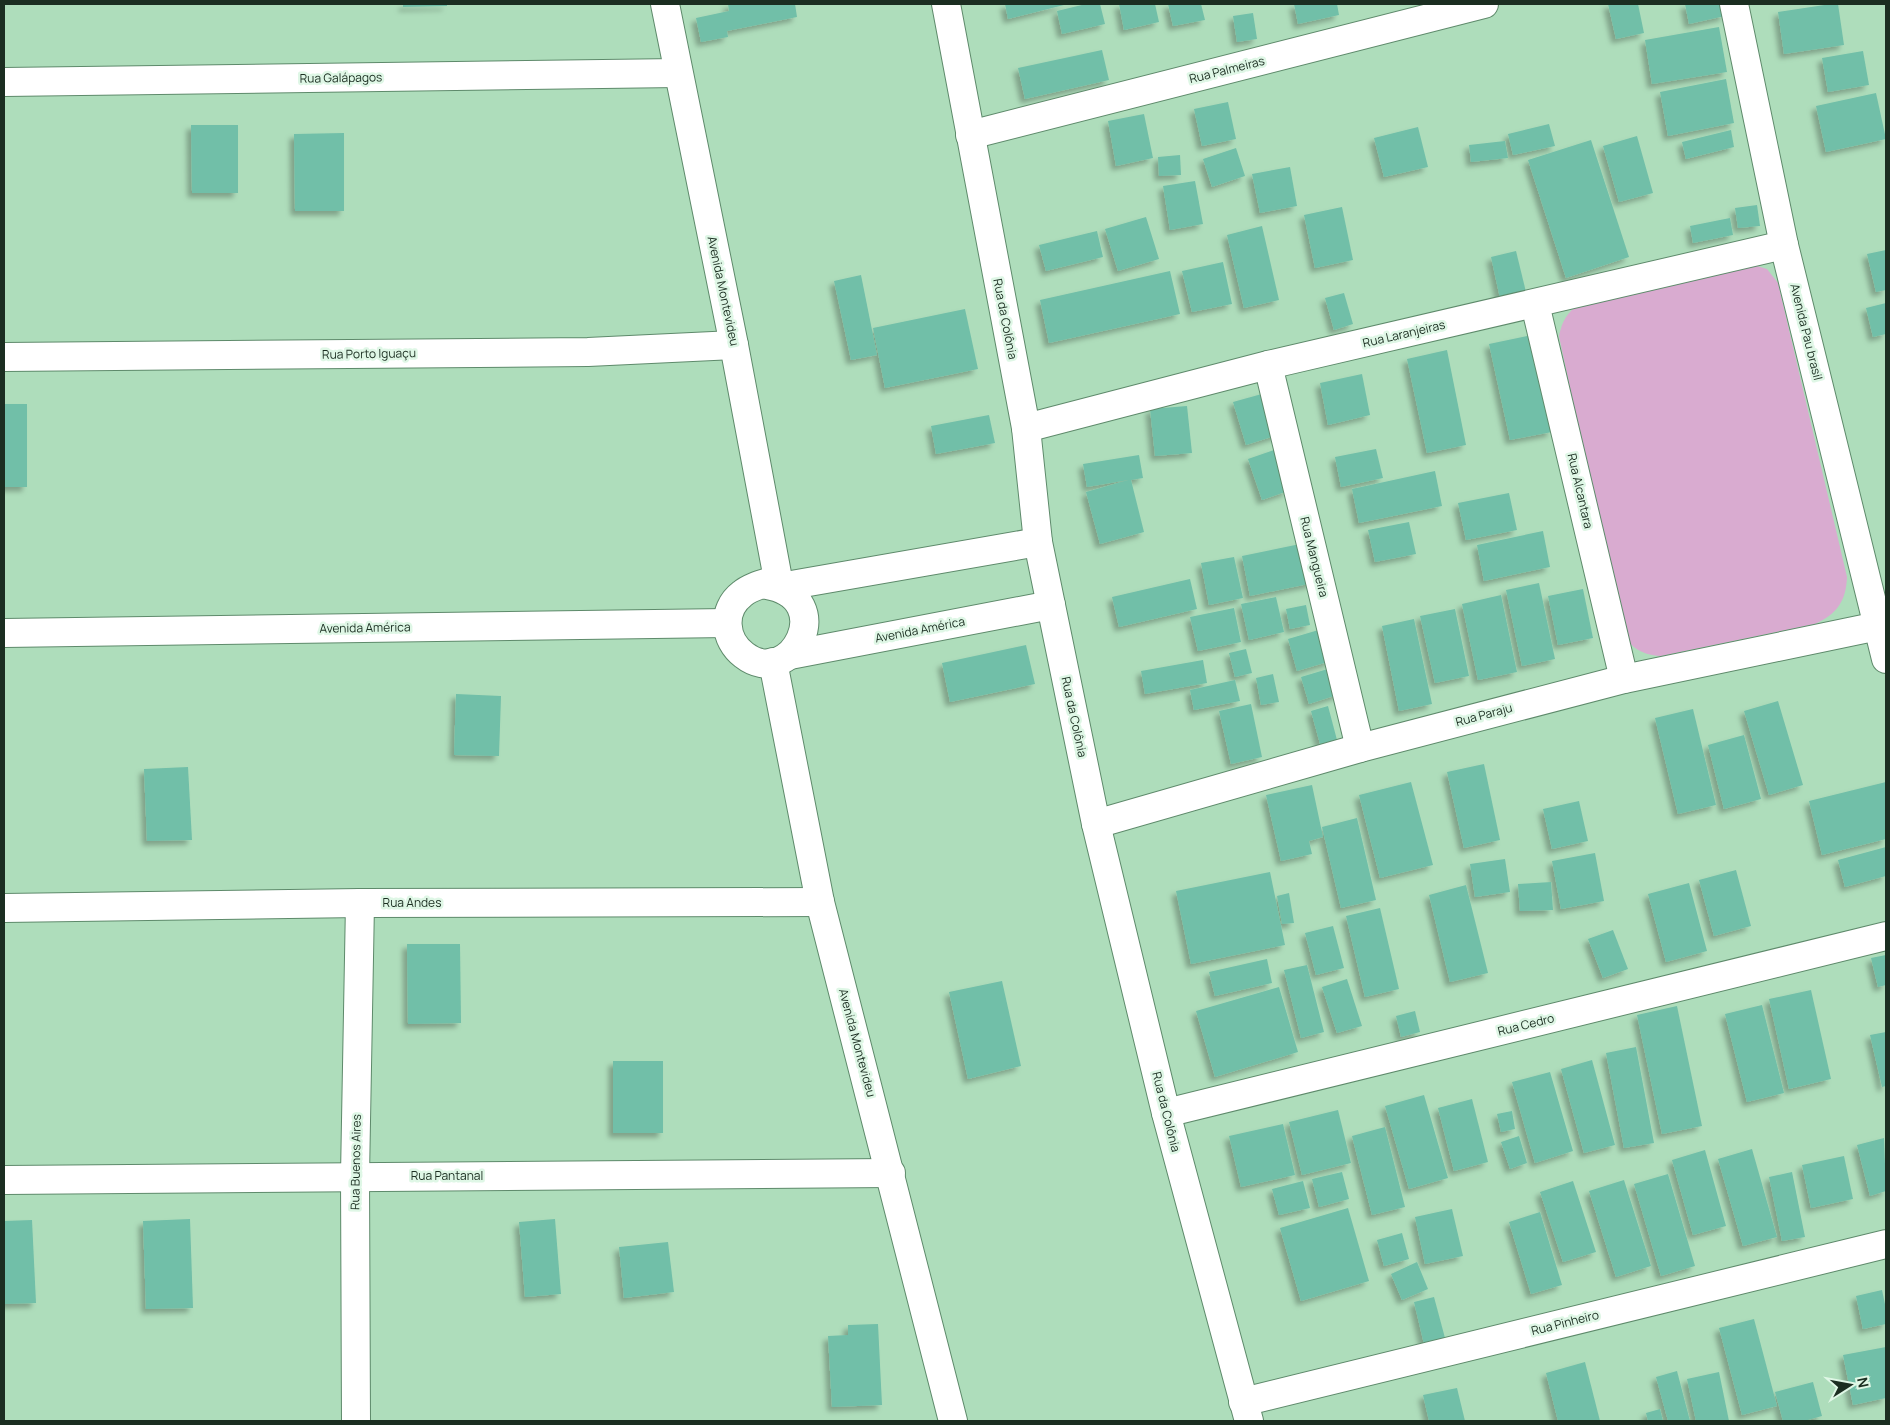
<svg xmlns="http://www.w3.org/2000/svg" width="1890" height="1425" font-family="Manrope,sans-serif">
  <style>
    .green { fill: #d9abd0 }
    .building { fill: #71bfa8; filter: url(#shadow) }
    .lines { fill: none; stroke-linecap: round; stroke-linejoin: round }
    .street-casing { stroke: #5e8a6b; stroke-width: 30 }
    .secondary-casing { stroke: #5e8a6b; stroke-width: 30 }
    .street { stroke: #fff; stroke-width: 28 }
    .secondary { stroke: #fff; stroke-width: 28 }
    .labels { text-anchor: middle; stroke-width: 5; stroke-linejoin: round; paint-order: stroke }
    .street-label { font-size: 12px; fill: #1b2e21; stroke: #dff7e6 }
  </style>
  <defs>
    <filter id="shadow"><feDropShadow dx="-4.5" dy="4.5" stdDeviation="2.5" flood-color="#0004"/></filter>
  </defs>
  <rect width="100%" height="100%" fill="#aeddbb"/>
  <!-- green -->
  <path class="green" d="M1750,264L1767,269L1778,283L1847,577C1846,601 1837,614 1815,624L1661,656C1640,655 1627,646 1620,625L1559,336C1562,321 1567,312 1580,304Z"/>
  <!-- building -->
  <g class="building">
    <path d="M403,4H447V6L403,7Z"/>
    <path d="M728,4H795L797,17L727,31L728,37L701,42L696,18L729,11Z"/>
    <path d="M1005,4H1068L1008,19Z"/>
    <path d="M1086,4H1100L1105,24L1062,34L1057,11Z"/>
    <path d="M1119,4H1155L1159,22L1124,30Z"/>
    <path d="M1168,4H1201L1205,20L1173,26Z"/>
    <path d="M1294,4H1337L1339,15L1298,24Z"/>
    <path d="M1608,4H1638L1644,33L1616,39Z"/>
    <path d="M1685,4H1722L1725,16L1689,24Z"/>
    <path d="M1831,4H1838L1844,45L1784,54L1778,12Z"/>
    <path d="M1253,13L1257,39L1237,42L1233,16Z"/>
    <path d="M1719,27L1727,72L1652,84L1645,40Z"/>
    <path d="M1102,50L1109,80L1025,99L1018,68Z"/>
    <path d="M1863,51L1869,85L1828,92L1822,58Z"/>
    <path d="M1726,79L1734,123L1668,136L1660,92Z"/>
    <path d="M1876,93L1886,139L1826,152L1816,106Z"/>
    <path d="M1228,102L1236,139L1202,146L1194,109Z"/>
    <path d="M1144,114L1153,158L1116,166L1108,121Z"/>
    <path d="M1549,124L1555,146L1513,155L1508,134Z"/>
    <path d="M191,125H238V193H192Z"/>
    <path d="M1418,127L1428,167L1384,177L1374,138Z"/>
    <path d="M1731,130L1734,147L1686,159L1682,142Z"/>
    <path d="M344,133V211H295L294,134Z"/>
    <path d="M1637,136L1653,193L1619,202L1603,146Z"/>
    <path d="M1591,140L1629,257L1566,278L1528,160Z"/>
    <path d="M1505,141L1508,158L1471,162L1469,145Z"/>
    <path d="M1236,148L1245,176L1212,187L1203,159Z"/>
    <path d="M1180,155L1181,175L1159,176L1158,157Z"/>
    <path d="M1290,167L1297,206L1260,213L1252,174Z"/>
    <path d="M1195,181L1203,224L1170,230L1163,186Z"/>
    <path d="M1757,205L1760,226L1738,228L1735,208Z"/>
    <path d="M1342,207L1353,260L1315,268L1304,215Z"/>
    <path d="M1146,217L1159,259L1118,271L1105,229Z"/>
    <path d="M1730,218L1733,235L1693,243L1690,226Z"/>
    <path d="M1262,226L1279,300L1244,308L1227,235Z"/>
    <path d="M1097,231L1103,257L1046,271L1039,245Z"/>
    <path d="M1886,250V290L1876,292L1867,254Z"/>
    <path d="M1516,251L1526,292L1500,298L1491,257Z"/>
    <path d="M1223,262L1232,304L1192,312L1182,271Z"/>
    <path d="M1170,271L1180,314L1049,343L1040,300Z"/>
    <path d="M861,275L877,355L851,360L834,281Z"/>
    <path d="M1344,293L1353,324L1334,330L1325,298Z"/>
    <path d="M1886,303V334L1873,337L1866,308Z"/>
    <path d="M965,309L978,369L885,388L873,328Z"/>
    <path d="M1532,335L1552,432L1510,440L1489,344Z"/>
    <path d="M1447,350L1466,445L1427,453L1407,359Z"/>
    <path d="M1362,374L1370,415L1328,425L1320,383Z"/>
    <path d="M1269,392L1281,434L1246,445L1233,402Z"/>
    <rect x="4" y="404" width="23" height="83"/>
    <path d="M1187,406L1192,453L1155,456L1150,409Z"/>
    <path d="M989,415L995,443L936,454L931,426Z"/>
    <path d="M1376,449L1383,478L1341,487L1335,457Z"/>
    <path d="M1274,450L1288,491L1262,500L1248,459Z"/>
    <path d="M1139,455L1143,478L1131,480L1144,532L1100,544L1086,492L1128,480L1087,487L1083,464Z"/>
    <path d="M1435,471L1442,506L1359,523L1352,489Z"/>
    <path d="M1509,493L1517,530L1466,540L1458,503Z"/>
    <path d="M1409,522L1416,554L1375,562L1368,530Z"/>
    <path d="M1543,531L1550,567L1484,581L1477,545Z"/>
    <path d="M1305,543L1313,583L1250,596L1242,556Z"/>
    <path d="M1234,557L1243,598L1209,605L1201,563Z"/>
    <path d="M1190,579L1197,609L1119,627L1112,597Z"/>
    <path d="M1539,583L1555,659L1522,666L1506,590Z"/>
    <path d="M1583,589L1593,638L1558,645L1548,596Z"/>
    <path d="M1501,595L1517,672L1478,680L1462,604Z"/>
    <path d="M1276,597L1284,632L1249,640L1241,604Z"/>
    <path d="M1306,605L1310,625L1290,629L1286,609Z"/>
    <path d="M1234,608L1241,642L1198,651L1190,617Z"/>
    <path d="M1455,609L1469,676L1435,683L1420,616Z"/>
    <path d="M1414,619L1432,704L1399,711L1382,626Z"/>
    <path d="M1322,629L1331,661L1297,671L1288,639Z"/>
    <path d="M1026,645L1035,684L950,702L942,663Z"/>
    <path d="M1246,649L1252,673L1235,677L1229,653Z"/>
    <path d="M1203,660L1207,683L1145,694L1141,671Z"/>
    <path d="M1331,668L1340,694L1309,704L1301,677Z"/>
    <path d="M1273,674L1279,702L1261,705L1256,678Z"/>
    <path d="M1235,680L1240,701L1194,710L1190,690Z"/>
    <path d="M456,694L501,696L499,756L454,755Z"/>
    <path d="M1778,701L1803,785L1769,795L1744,711Z"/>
    <path d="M1251,704L1262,757L1231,764L1219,711Z"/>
    <path d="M1328,706L1337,740L1320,744L1311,711Z"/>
    <path d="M1693,709L1716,805L1678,814L1655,718Z"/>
    <path d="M1744,735L1761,799L1724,809L1708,745Z"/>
    <path d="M1484,764L1500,840L1464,848L1447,772Z"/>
    <path d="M188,767L192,840L147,841L144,769Z"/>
    <path d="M1411,782L1433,865L1380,878L1359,795Z"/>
    <path d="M1886,782V839L1822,855L1809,801Z"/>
    <path d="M1312,785L1323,837L1309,841L1312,854L1281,861L1266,795Z"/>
    <path d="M1579,801L1588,841L1552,849L1543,809Z"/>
    <path d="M1357,818L1376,900L1341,908L1322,827Z"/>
    <path d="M1886,847V876L1845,887L1838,860Z"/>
    <path d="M1595,853L1604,901L1561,909L1552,861Z"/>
    <path d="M1505,859L1510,892L1475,897L1470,864Z"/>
    <path d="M1736,870L1751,926L1714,936L1699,880Z"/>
    <path d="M1270,872L1285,945L1191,964L1176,891Z"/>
    <path d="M1551,882L1553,910L1520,911L1518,884Z"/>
    <path d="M1689,883L1707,951L1666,962L1648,894Z"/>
    <path d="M1466,885L1488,973L1450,982L1429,895Z"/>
    <path d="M1289,893L1294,923L1282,924L1277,896Z"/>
    <path d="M1380,908L1399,989L1365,997L1346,916Z"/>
    <path d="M1333,926L1344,968L1316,975L1305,933Z"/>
    <path d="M1613,930L1628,969L1603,978L1588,939Z"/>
    <path d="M407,944H460L461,1023L408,1024Z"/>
    <path d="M1886,955V985L1878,987L1871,958Z"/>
    <path d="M1267,959L1272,983L1215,996L1209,972Z"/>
    <path d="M1307,965L1324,1032L1301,1038L1284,970Z"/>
    <path d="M1347,979L1362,1026L1337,1033L1322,987Z"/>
    <path d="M1002,981L1021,1066L968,1079L949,992Z"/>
    <path d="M1279,987L1298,1052L1215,1077L1196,1011Z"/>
    <path d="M1811,990L1831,1079L1789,1089L1769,999Z"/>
    <path d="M1762,1005L1784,1093L1747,1102L1725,1014Z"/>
    <path d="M1677,1006L1702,1126L1662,1134L1637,1015Z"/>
    <path d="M1415,1011L1420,1032L1401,1037L1396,1016Z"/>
    <path d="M1886,1032V1086L1882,1087L1870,1035Z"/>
    <path d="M1636,1047L1654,1143L1624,1148L1606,1053Z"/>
    <path d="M1592,1060L1615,1145L1584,1153L1561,1069Z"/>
    <rect x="613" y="1061" width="50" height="72"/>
    <path d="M1550,1072L1573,1151L1535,1163L1512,1082Z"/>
    <path d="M1424,1095L1448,1178L1409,1189L1385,1106Z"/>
    <path d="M1472,1099L1488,1162L1454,1171L1438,1108Z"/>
    <path d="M1338,1110L1351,1163L1302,1175L1289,1122Z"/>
    <path d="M1512,1111L1515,1129L1501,1132L1497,1114Z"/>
    <path d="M1283,1124L1295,1175L1241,1187L1229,1136Z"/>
    <path d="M1385,1127L1405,1207L1372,1215L1352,1136Z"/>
    <path d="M1519,1136L1527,1163L1510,1169L1501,1142Z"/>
    <path d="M1884,1138L1886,1191L1870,1196L1857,1145Z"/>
    <path d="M1752,1149L1777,1237L1743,1246L1718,1159Z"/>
    <path d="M1705,1150L1726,1226L1693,1235L1672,1160Z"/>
    <path d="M1844,1156L1853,1199L1811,1208L1802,1165Z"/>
    <path d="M1342,1172L1349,1199L1319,1207L1312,1179Z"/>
    <path d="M1792,1172L1805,1237L1782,1241L1769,1177Z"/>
    <path d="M1668,1174L1695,1266L1661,1276L1634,1184Z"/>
    <path d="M1624,1180L1651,1266L1616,1277L1589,1191Z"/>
    <path d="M1303,1181L1310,1208L1279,1215L1272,1189Z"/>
    <path d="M1573,1181L1596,1252L1563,1262L1540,1192Z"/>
    <path d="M1348,1208L1369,1281L1301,1301L1280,1228Z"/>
    <path d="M1452,1209L1463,1256L1425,1264L1415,1217Z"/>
    <path d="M1540,1212L1562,1285L1531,1294L1509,1222Z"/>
    <path d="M190,1219L193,1308L146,1309L143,1221Z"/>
    <path d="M555,1219L561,1294L525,1297L519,1222Z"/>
    <path d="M32,1220L36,1303L4,1304V1221Z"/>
    <path d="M1402,1233L1409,1259L1384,1266L1377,1240Z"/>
    <path d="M668,1242L674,1292L624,1298L619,1247Z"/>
    <path d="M1417,1262L1428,1289L1402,1300L1391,1274Z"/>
    <path d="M1882,1290L1886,1309V1324L1863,1329L1856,1296Z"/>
    <path d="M1434,1297L1445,1338L1424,1344L1414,1302Z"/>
    <path d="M1754,1319L1777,1406L1742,1415L1719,1328Z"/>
    <path d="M878,1324L882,1405L832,1407L828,1336L848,1335V1325Z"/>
    <path d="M1886,1347V1398L1853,1405L1843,1355Z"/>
    <path d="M1585,1362L1600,1421H1558L1546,1373Z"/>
    <path d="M1677,1371L1690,1421H1668L1656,1377Z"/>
    <path d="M1719,1372L1729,1421H1696L1687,1379Z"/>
    <path d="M1813,1382L1822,1416L1804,1421H1783L1775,1392Z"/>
    <path d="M1457,1388L1465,1421H1429L1423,1395Z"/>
    <path d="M1660,1409L1663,1421H1648L1646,1413Z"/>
  </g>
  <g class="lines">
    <defs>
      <g id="street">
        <path d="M665,4L734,345L778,579"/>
        <path d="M1734,4L1784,245L1886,659"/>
        <path d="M4,82L678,73"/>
        <path d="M970,135L1484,4"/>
        <path d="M1535,304L1624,679"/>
        <path d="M4,357L588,352L734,345"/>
        <path d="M1268,365L1360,748"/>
        <path d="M1026,428L1268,365L1784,245"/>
        <path d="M778,579L767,585C840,598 791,692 744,655C724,640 721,610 742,594C751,586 767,583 778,579Z"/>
        <path d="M780,587L1038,542"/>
        <path d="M4,633L727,623"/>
        <path d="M790,655L1051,605"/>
        <path d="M773,662L820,902L953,1421"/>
        <path d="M1096,824L1360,748L1624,679L1878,626"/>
        <path d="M4,908L360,903L820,902"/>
        <path d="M1166,1113L1886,936"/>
        <path d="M4,1180L891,1173"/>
        <path d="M1243,1402L1886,1244"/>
        <path d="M356,1421L355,1176L360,903"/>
      </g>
      <path id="secondary" d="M946,4L1026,428L1038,542L1096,824L1166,1113L1249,1421"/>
    </defs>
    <!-- street casing -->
    <use href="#street" class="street-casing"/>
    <!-- secondary casing -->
    <use href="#secondary" class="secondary-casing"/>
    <!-- street -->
    <use href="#street" class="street"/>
    <!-- secondary -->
    <use href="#secondary" class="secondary"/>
  </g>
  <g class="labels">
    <!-- street labels -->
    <g class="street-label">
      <text transform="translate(1227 70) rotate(-14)" y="4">Rua Palmeiras</text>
      <text transform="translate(341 78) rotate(-1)" y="4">Rua Galápagos</text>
      <text transform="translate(723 291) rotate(78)" y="4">Avenida Montevideu</text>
      <text transform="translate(1005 319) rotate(79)" y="4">Rua da Colônia</text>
      <text transform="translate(1806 332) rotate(76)" y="4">Avenida Pau brasil</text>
      <text transform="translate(1404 334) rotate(-13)" y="4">Rua Laranjeiras</text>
      <text transform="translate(369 354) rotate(-1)" y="4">Rua Porto Iguaçu</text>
      <text transform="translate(1580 491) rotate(77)" y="4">Rua Alcantara</text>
      <text transform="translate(1314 557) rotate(76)" y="4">Rua Mangueira</text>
      <text transform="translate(365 628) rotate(-1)" y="4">Avenida América</text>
      <text transform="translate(920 630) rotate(-11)" y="4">Avenida América</text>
      <text transform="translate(1484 715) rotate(-15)" y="4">Rua Paraju</text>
      <text transform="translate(1074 717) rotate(78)" y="4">Rua da Colônia</text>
      <text x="412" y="907">Rua Andes</text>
      <text transform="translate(1526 1025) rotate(-14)" y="4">Rua Cedro</text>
      <text transform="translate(857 1043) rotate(75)" y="4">Avenida Montevideu</text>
      <text transform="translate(1166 1112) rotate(76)" y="4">Rua da Colônia</text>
      <text transform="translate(356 1162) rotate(-89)" y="4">Rua Buenos Aires</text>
      <text x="447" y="1180">Rua Pantanal</text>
      <text transform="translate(1565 1323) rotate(-14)" y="4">Rua Pinheiro</text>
    </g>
  </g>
  <!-- border -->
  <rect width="1890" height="1425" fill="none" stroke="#1b2e21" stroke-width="10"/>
  <!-- north arrow -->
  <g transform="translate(1850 1385) rotate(79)" stroke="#dff7e6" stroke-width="4" paint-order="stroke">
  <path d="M0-4L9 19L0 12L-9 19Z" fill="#1b2e21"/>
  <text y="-8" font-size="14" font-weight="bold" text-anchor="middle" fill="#1b2e21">N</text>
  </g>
</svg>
